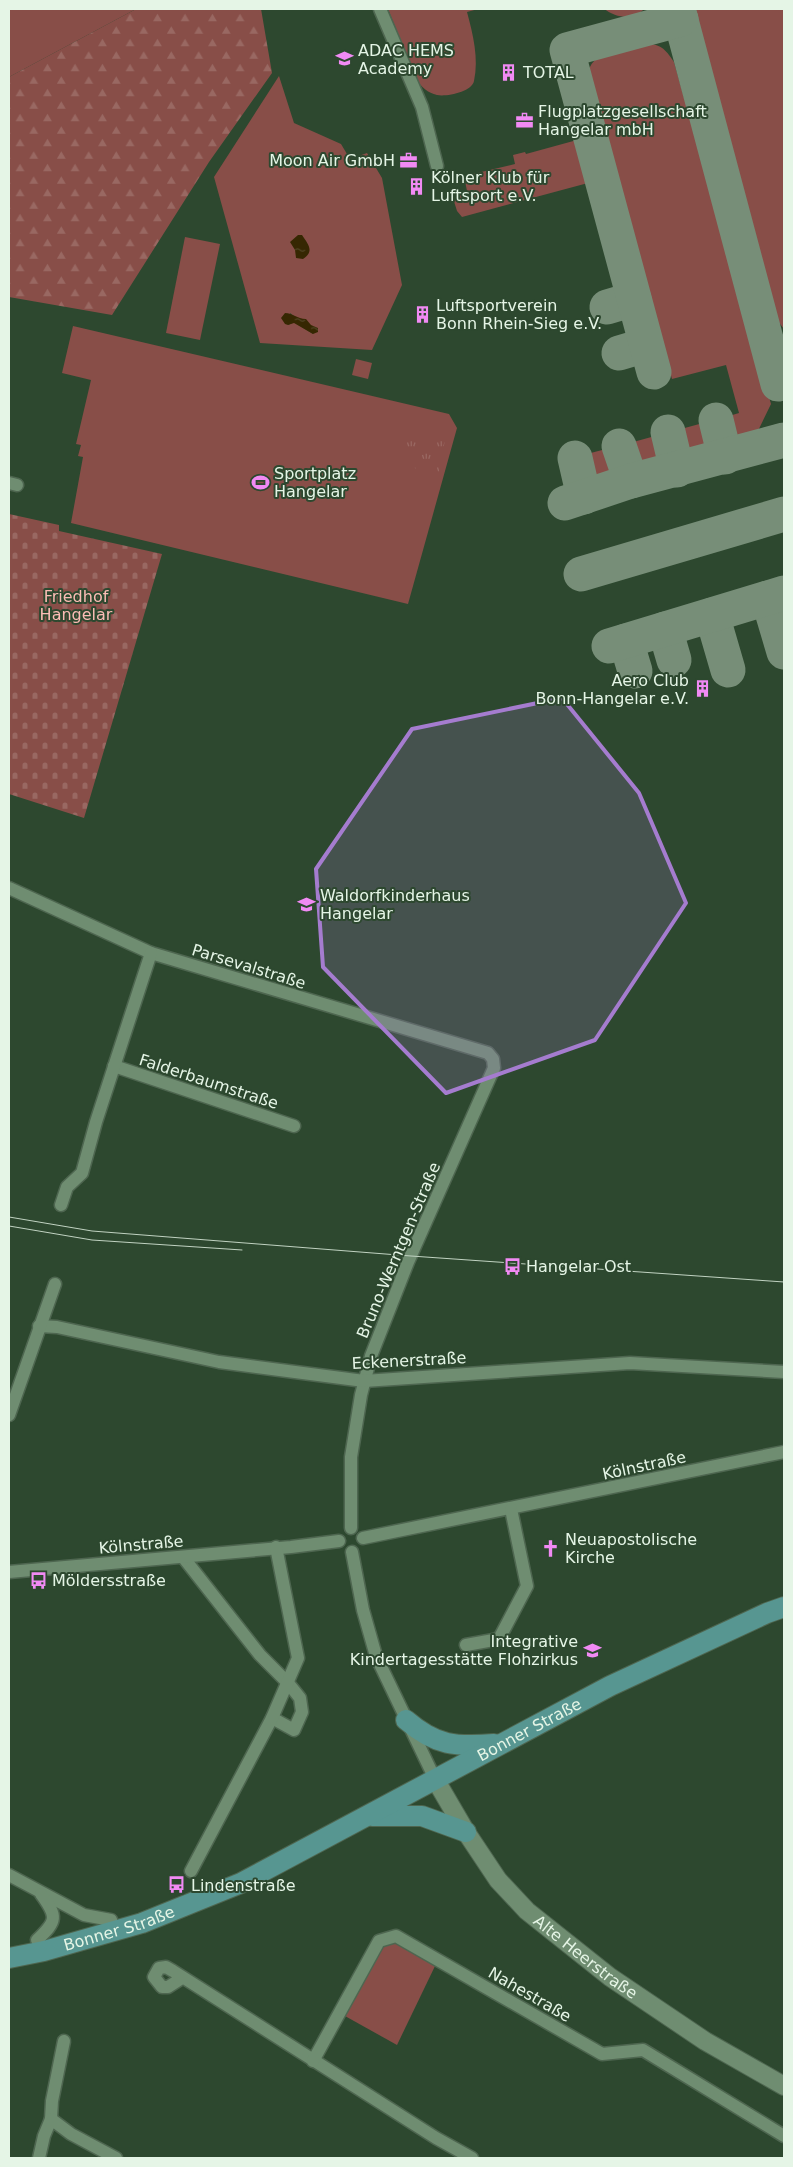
<svg xmlns="http://www.w3.org/2000/svg" width="793" height="2167" font-family="'DejaVu Sans',sans-serif">
  <style>
    .grass { fill: #884e48; fill-rule: evenodd }
    .forest { fill: url(#forest-firs) }
    .cemetery { fill: url(#cemetery-stones) }
    .park { fill: url(#park-tufts) }
    .water { fill: url(#water-ripples) }
    .lines { fill: none; stroke-linecap: round; stroke-linejoin: round }
    .taxiway { stroke: #778e78; stroke-width: 35 }
    .street-casing { stroke: #4e6650; stroke-width: 15 }
    .secondary-casing { stroke: #4e6650; stroke-width: 20 }
    .primary-casing { stroke: #4e6650; stroke-width: 22 }
    .street { stroke: #6f8d71; stroke-width: 12 }
    .secondary { stroke: #6f8d71; stroke-width: 18 }
    .primary { stroke: #579691; stroke-width: 20 }
    .tram { stroke: #c1d3c2; stroke-width: 1 }
    .marked { fill: #a57ccf; fill-opacity: 0.2; stroke: #a57ccf; stroke-width: 4; stroke-linejoin: round }
    .labels { text-anchor: middle; stroke-width: 4; stroke-linejoin: round; paint-order: stroke }
    .poi-label { font-size: 16px; fill: #e5f5e6; stroke: #2d482f; text-anchor: start }
    .park-label { font-size: 16px; fill: #fbbcb5; stroke: #2d482f }
    .street-label { font-size: 16px; fill: #e5f5e6; stroke: #2d482f }
  </style>
  <defs>
    <pattern id="forest-firs" width="22" height="20" patternUnits="userSpaceOnUse" patternTransform="scale(1.25)"><rect width="22" height="20" fill="#884e48"/><path d="M5 1l3.5 6h-7zM16 11l3.5 6h-7z" fill="#996862"/></pattern>
    <pattern id="cemetery-stones" width="16" height="16" patternUnits="userSpaceOnUse" patternTransform="scale(1.25)"><rect width="16" height="16" fill="#884e48"/><path d="M2 7V4a2 2 0 0 1 4 0v3zM10 15v-3a2 2 0 0 1 4 0v3z" fill="#996862"/></pattern>
    <pattern id="park-tufts" width="24" height="20" patternUnits="userSpaceOnUse" patternTransform="scale(1.25)"><rect width="24" height="20" fill="#884e48"/><path d="M3 7l-1-3M5 7V3M7 7l1-3M15 17l-1-3M17 17v-4M19 17l1-3" fill="none" stroke="#996862"/></pattern>
    <pattern id="water-ripples" width="26" height="14" patternUnits="userSpaceOnUse" patternTransform="scale(1.25)"><rect width="26" height="14" fill="#362702"/><path d="M2 4q2-2 4 0t4 0M15 11q2-2 4 0t4 0" fill="none" stroke="#534727"/></pattern>
  </defs>
  <rect width="100%" height="100%" fill="#2d482f"/>
  <!-- grass -->
  <g class="grass">
    <path d="M9,9H136L9,77Z"/>
    <path d="M388,9H478L467,12C473,34 479,59 474,81C472,92 446,97 437,95C428,93 421,87 416,79Z"/>
    <path d="M604,9H644C632,22 616,17 604,9Z"/>
    <path d="M694,9H784V329L777,320Z"/>
    <path d="M640,44C659,43 664,47 674,62L771,404L755,437L729,444L725,426L729,416L739,413L726,365L672,379L587,84C586,51 614,51 640,44Z"/>
    <path d="M279,76L294,123L341,144L350,159L367,153L382,178L402,285L372,350L260,343L214,177ZM290,313L298,319H303C309,323 311,326 313,334L294,322L288,325Z"/>
    <path d="M577,140L588,183L462,217L457,211L452,195L467,191L464,176L515,164L513,155L525,152L526,154Z"/>
    <path d="M185,237L220,244L200,340L166,333Z"/>
    <path d="M73,326L449,414L457,428L408,604L71,523L83,457L78,456L81,445L76,444L91,380L62,373Z"/>
    <path d="M356,359L372,363L368,379L352,375Z"/>
    <path d="M703,423L709,432L711,449L680,458L677,437L681,429Z"/>
    <path d="M655,436L663,440L667,459L663,462L632,470L626,444Z"/>
    <path d="M606,449L612,453L615,475L585,483L581,461L583,455Z"/>
    <path d="M397,1941L436,1964L397,2045L345,2016L383,1944Z"/>
  </g>
  <!-- forest -->
  <path class="forest" d="M136,9H261L272,73L209,162L112,315L9,297V77Z"/>
  <!-- cemetery -->
  <path class="cemetery" d="M9,514L59,525V531L162,554L84,818L9,794Z"/>
  <!-- park -->
  <path class="park" d="M435,439L445,440L438,476L417,473L405,442L418,440L433,443Z"/>
  <!-- water -->
  <g class="water">
    <path d="M298,235H302C308,244 315,251 303,259L296,258L295,250L290,242Z"/>
    <path d="M285,313C293,313 297,319 306,319L311,325L318,328V332L313,334L294,323L288,325L285,324L281,318Z"/>
  </g>
  <g class="lines">
    <!-- taxiway -->
    <g class="taxiway">
      <path d="M678,9L778,384L784,382"/>
      <path d="M607,307L634,299"/>
      <path d="M619,353L646,345"/>
      <path d="M654,372L567,50L681,19"/>
      <path d="M716,420L725,457"/>
      <path d="M668,432L677,470"/>
      <path d="M619,446L631,481"/>
      <path d="M575,458L584,497"/>
      <path d="M565,503L631,481L784,440"/>
      <path d="M581,574L784,514"/>
      <path d="M768,598L784,652"/>
      <path d="M712,615L728,670"/>
      <path d="M665,629L674,660"/>
      <path d="M626,641L635,671"/>
      <path d="M609,646L784,593"/>
    </g>
    <defs>
      <g id="street">
        <path d="M380,9L422,107L437,166"/>
        <path d="M9,483L17,485"/>
        <path d="M9,888L151,953L488,1053L493,1059L494,1068L408,1262L371,1356L361,1395L351,1457V1528"/>
        <path d="M114,1066L294,1126"/>
        <path d="M61,1205L67,1187L82,1173L96,1122L151,953"/>
        <path d="M39,1326L57,1327L219,1362L364,1381L630,1363L784,1372"/>
        <path d="M9,1415L55,1284"/>
        <path d="M363,1538L784,1452"/>
        <path d="M352,1552L363,1610L376,1656L435,1779"/>
        <path d="M183,1557L260,1655L288,1683L300,1698L302,1712L294,1730L272,1718"/>
        <path d="M9,1572L291,1547L339,1541"/>
        <path d="M466,1645L499,1639L527,1586L511,1509"/>
        <path d="M191,1871L272,1718L298,1658L276,1547"/>
        <path d="M9,1875L84,1915L111,1920"/>
        <path d="M37,1940C57,1921 58,1917 41,1894"/>
        <path d="M182,1978L168,1987H162L154,1977L159,1968L166,1967L173,1971L436,2138L472,2158"/>
        <path d="M313,2061L379,1941L396,1936L602,2054L643,2050L784,2136"/>
        <path d="M51,2119L52,2101L64,2041"/>
        <path d="M39,2158L44,2136L51,2119L71,2134L116,2158"/>
      </g>
      <g id="secondary">
        <path id="s1" d="M435,1779L466,1832L498,1880L527,1911L610,1977L705,2041L784,2086"/>
      </g>
      <g id="primary">
        <path d="M406,1720C436,1746 456,1747 494,1744"/>
        <path d="M372,1816H422L466,1832"/>
        <path id="s2" d="M9,1958L44,1951L142,1923L241,1883L610,1686L767,1613L784,1607"/>
      </g>
    </defs>
    <!-- street casing -->
    <use href="#street" class="street-casing"/>
    <!-- secondary casing -->
    <use href="#secondary" class="secondary-casing"/>
    <!-- primary casing -->
    <use href="#primary" class="primary-casing"/>
    <!-- street -->
    <use href="#street" class="street"/>
    <!-- secondary -->
    <use href="#secondary" class="secondary"/>
    <!-- primary -->
    <use href="#primary" class="primary"/>
    <!-- tram -->
    <g class="tram">
      <path d="M9,1217L92,1231L411,1256L784,1282"/>
      <path d="M9,1226L92,1240L242,1250"/>
    </g>
  </g>
  <!-- marked area -->
  <path class="marked" d="M562,698L639,793L686,903L595,1040L446,1093L323,967L316,869L412,729Z"/>
  <!-- icons -->
  <defs>
    <symbol id="university-bare" viewBox="-9 -9 18 18"><path d="M0-5L7-2L0 1L-7-2ZM-4 1L0 2.5L4 1V4Q0 6-4 4Z" fill="#f18af4" stroke="#2d482f" stroke-width="2.5" paint-order="stroke"/></symbol>
    <symbol id="building-bare" viewBox="-9 -9 18 18"><path d="M-4-6H4V6H1V3H-1V6H-4ZM-2.5-4.3h1.7v1.8h-1.7ZM.8-4.3h1.7v1.8H.8ZM-2.5-1h1.7V.8h-1.7ZM.8-1h1.7V.8H.8Z" fill="#f18af4" stroke="#2d482f" stroke-width="2.5" paint-order="stroke"/></symbol>
    <symbol id="office-bare" viewBox="-9 -9 18 18"><path d="M-6-3h4V-5.5h4V-3h4V5H-6ZM-1-4.5V-3h2v-1.5ZM-6 0V1H6V0Z" fill="#f18af4" stroke="#2d482f" stroke-width="2.5" paint-order="stroke"/></symbol>
    <symbol id="stadium-bare" viewBox="-9 -9 18 18"><path d="M0-5a6.5 5 0 1 0 0 10a6.5 5 0 1 0 0-10ZM-3.5-1.8h7v3.6h-7Z" fill="#f18af4" stroke="#2d482f" stroke-width="2.5" paint-order="stroke"/></symbol>
    <symbol id="school-bare" viewBox="-9 -9 18 18"><path d="M0-5L7-2L0 1L-7-2ZM-4 1L0 2.5L4 1V4Q0 6-4 4Z" fill="#f18af4" stroke="#2d482f" stroke-width="2.5" paint-order="stroke"/></symbol>
    <symbol id="bus-bare" viewBox="-9 -9 18 18"><path d="M-5-6H5V4H4V6H2V4H-2V6H-4V4H-5ZM-3.5-4V0h7V-4ZM-3.5 1.2v1.5H-2V1.2ZM2 1.2v1.5H3.5V1.2Z" fill="#f18af4" stroke="#2d482f" stroke-width="2.5" paint-order="stroke"/></symbol>
    <symbol id="church-bare" viewBox="-9 -9 18 18"><path d="M-1.2-6h2.4v3.5h3.3v2.4h-3.3V6h-2.4V-.1h-3.3v-2.4h3.3Z" fill="#f18af4" stroke="#2d482f" stroke-width="2.5" paint-order="stroke"/></symbol>
  </defs>
  <g fill-rule="evenodd">
    <use href="#university-bare" x="332" y="46" width="25" height="25"/>
    <use href="#building-bare" x="496" y="60" width="25" height="25"/>
    <use href="#office-bare" x="512" y="108" width="25" height="25"/>
    <use href="#office-bare" x="396" y="148" width="25" height="25"/>
    <use href="#building-bare" x="404" y="174" width="25" height="25"/>
    <use href="#building-bare" x="410" y="302" width="25" height="25"/>
    <use href="#stadium-bare" x="248" y="470" width="25" height="25"/>
    <use href="#building-bare" x="690" y="676" width="25" height="25"/>
    <use href="#school-bare" x="294" y="892" width="25" height="25"/>
    <use href="#bus-bare" x="500" y="1254" width="25" height="25"/>
    <use href="#church-bare" x="538" y="1536" width="25" height="25"/>
    <use href="#bus-bare" x="26" y="1568" width="25" height="25"/>
    <use href="#school-bare" x="580" y="1638" width="25" height="25"/>
    <use href="#bus-bare" x="164" y="1872" width="25" height="25"/>
  </g>
  <g class="labels">
    <!-- poi labels -->
    <g class="poi-label">
      <text x="358" y="56">ADAC HEMS<tspan x="358" dy="18">Academy</tspan></text>
      <text x="523" y="78">TOTAL</text>
      <text x="538" y="117">Flugplatzgesellschaft<tspan x="538" dy="18">Hangelar mbH</tspan></text>
      <text x="395" y="166" text-anchor="end">Moon Air GmbH</text>
      <text x="431" y="183">Kölner Klub für<tspan x="431" dy="18">Luftsport e.V.</tspan></text>
      <text x="436" y="311">Luftsportverein<tspan x="436" dy="18">Bonn Rhein-Sieg e.V.</tspan></text>
      <text x="274" y="479">Sportplatz<tspan x="274" dy="18">Hangelar</tspan></text>
      <text x="689" y="686" text-anchor="end">Aero Club<tspan x="689" dy="18">Bonn-Hangelar e.V.</tspan></text>
      <text x="320" y="901">Waldorfkinderhaus<tspan x="320" dy="18">Hangelar</tspan></text>
      <text x="526" y="1272">Hangelar Ost</text>
      <text x="565" y="1545">Neuapostolische<tspan x="565" dy="18">Kirche</tspan></text>
      <text x="52" y="1586">Möldersstraße</text>
      <text x="578" y="1647" text-anchor="end">Integrative<tspan x="578" dy="18">Kindertagesstätte Flohzirkus</tspan></text>
      <text x="191" y="1891">Lindenstraße</text>
    </g>
    <!-- park labels -->
    <g class="park-label">
      <text x="76" y="602">Friedhof<tspan x="76" dy="18">Hangelar</tspan></text>
    </g>
    <!-- street labels -->
    <g class="street-label">
      <text transform="translate(249 966) rotate(17)" y="6">Parsevalstraße</text>
      <text transform="translate(209 1081) rotate(18)" y="6">Falderbaumstraße</text>
      <text transform="translate(398 1250) rotate(-67)" y="6">Bruno-Werntgen-Straße</text>
      <text transform="translate(409 1360) rotate(-3)" y="6">Eckenerstraße</text>
      <text transform="translate(644 1465) rotate(-12)" y="6">Kölnstraße</text>
      <text transform="translate(141 1544) rotate(-5)" y="6">Kölnstraße</text>
      <text dy="6" stroke="none"><textPath href="#s2" startOffset="571">Bonner Straße</textPath></text>
      <text dy="6" stroke="none"><textPath href="#s2" startOffset="114">Bonner Straße</textPath></text>
      <text dy="6" stroke="none"><textPath href="#s1" startOffset="236">Alte Heerstraße</textPath></text>
      <text transform="translate(530 1994) rotate(30)" y="6">Nahestraße</text>
    </g>
  </g>
  <!-- border -->
  <rect width="793" height="2167" fill="none" stroke="#e5f5e6" stroke-width="20"/>
</svg>
